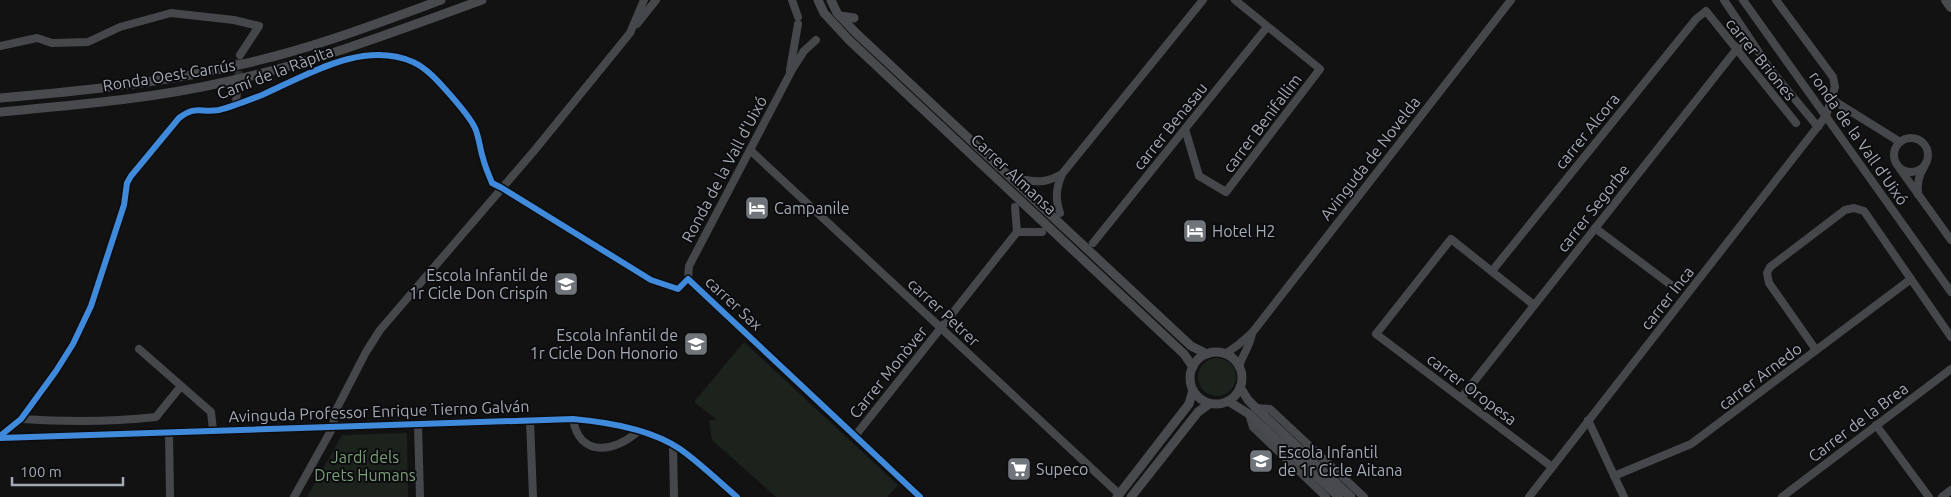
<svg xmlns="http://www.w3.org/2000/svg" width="1951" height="497" font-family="Ubuntu,sans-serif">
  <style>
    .green { fill: #1c221c }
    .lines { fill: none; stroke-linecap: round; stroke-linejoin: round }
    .minor-tunnel { stroke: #2f3032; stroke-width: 8; stroke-dasharray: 8 4; stroke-linecap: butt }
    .minor { stroke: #46474b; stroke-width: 8 }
    .major { stroke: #484a4d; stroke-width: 9 }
    .highway { stroke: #494a4c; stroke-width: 10 }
    .cycleway-casing { stroke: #0c0c0e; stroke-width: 9 }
    .cycleway { stroke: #408adc; stroke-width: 6 }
    .labels { text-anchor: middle; stroke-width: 4; stroke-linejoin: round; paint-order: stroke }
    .street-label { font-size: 16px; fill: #a3a9b3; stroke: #0c0c0e }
    .poi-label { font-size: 16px; fill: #a3a9b3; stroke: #0c0c0e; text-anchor: start }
    .park-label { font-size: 16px; fill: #7a9e7a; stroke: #0c0c0e }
  </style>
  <rect width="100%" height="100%" fill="#121212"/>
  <!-- green -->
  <g class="green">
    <path d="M744,342L898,485L887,497H776L712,440L709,421L716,419L694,402Z"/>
    <circle cx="1217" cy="377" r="19"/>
    <path d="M407,433L408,497H307L342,435Z"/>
  </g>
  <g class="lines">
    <!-- minor-tunnel -->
    <path class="minor-tunnel" d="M237,91L240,55"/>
    <!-- minor -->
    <g class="minor">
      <path d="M792,0L798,17"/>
      <path d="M1724,0L1770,69L1818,127"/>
      <path d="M1743,0L1951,292"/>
      <path d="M637,24L656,0"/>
      <path d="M0,46L37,38L52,43L88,42L120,27L171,13L234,20L259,26L240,55"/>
      <path d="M790,70L798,24"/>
      <path d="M1831,99L1900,142"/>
      <path d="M236,104L237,91"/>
      <path d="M1185,129L1199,176L1226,192L1320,69L1235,0"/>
      <circle cx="1911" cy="155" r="17"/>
      <path d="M750,150L1119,494"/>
      <path d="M1900,169L1951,240"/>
      <path d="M1026,180C1041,183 1049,181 1062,174"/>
      <path d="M1918,194C1917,184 1918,176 1924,167"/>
      <path d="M1060,213C1055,198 1056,189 1062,174L1203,0"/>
      <path d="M1595,228L1671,285"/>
      <path d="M1017,232H1042"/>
      <path d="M1093,243L1267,27"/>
      <path d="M1492,271L1696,19L1706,11L1796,123"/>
      <path d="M688,279L689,266L793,68L804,51L816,40"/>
      <path d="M1534,305L1451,239L1376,334L1552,467"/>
      <path d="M139,349L211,412L213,430"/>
      <path d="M1816,350L1769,283L1767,273L1770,267L1845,210L1854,208L1864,211L1951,337"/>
      <path d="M1225,354L1238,345L1252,333L1511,0"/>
      <path d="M1239,367C1242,355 1251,345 1252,333"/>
      <path d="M1461,398L1747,36"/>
      <path d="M1256,408L1270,409L1364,497"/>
      <path d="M1249,414L1253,427L1326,497"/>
      <path d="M21,419C67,422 111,422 156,417L181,386"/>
      <path d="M573,419C579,457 614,453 637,432"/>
      <path d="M530,420L533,497"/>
      <path d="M1588,420L1624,497"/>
      <path d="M418,424L420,497"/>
      <path d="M1876,425L1929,497"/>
      <path d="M169,432L170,497"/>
      <path d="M0,436L21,419L56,371L73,344L91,306L124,205L127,183L131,176L179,118C196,105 200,113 219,110C232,107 249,100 262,95C307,75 363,40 413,62C426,68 436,79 445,89C454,99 470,117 475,128C479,137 480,149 483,158C485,167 489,175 492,183L502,188L651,280L678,289L688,279L920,497"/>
      <path d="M855,436L1017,232L1015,207"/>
      <path d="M0,438L573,419C607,422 652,430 680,449C700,463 718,481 737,497"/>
      <path d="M673,446L674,497"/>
      <path d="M1614,476L1691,444L1911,279"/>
      <path d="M294,497L333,427L335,412L366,352L380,330L534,151L630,33L644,0"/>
      <path d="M1529,497L1826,116L1835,87L1833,77L1776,0"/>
      <path d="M1782,497L1951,369"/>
      <path d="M1942,497L1951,490"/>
    </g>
    <!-- major -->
    <g class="major">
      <path d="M818,0L824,13L849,40L1184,354L1193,367"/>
      <path d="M831,0L837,13L856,33L1191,346L1207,354"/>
      <path d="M840,16L854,18"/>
      <path d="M0,98C82,91 163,83 243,64C311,49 376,24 441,0"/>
      <path d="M0,112C75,105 151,99 225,82C313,63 397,31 482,0"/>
      <circle cx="1216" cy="378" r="26"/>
      <path d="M1240,387L1248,400L1256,408L1351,497"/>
      <path d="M1228,401L1249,414L1339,497"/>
      <path d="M1117,497L1189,404L1193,390"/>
      <path d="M1131,497L1198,412L1209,404"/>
    </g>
    <!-- highway -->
    <path class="highway" d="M1946,0L1951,7"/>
    <defs>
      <g id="cycleway">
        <path d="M0,436L21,419L56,371L73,344L91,306L124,205L127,183L131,176L179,118C196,105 200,113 219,110C232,107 249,100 262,95C307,75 363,40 413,62C426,68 436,79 445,89C454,99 470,117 475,128C479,137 480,149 483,158C485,167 489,175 492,183L502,188L651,280L678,289L688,279L920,497"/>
        <path d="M0,438L573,419C607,422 652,430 680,449C700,463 718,481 737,497"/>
      </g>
    </defs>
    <!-- cycleway casing -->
    <use href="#cycleway" class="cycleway-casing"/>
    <!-- cycleway -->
    <use href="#cycleway" class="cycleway"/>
  </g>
  <!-- icons -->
  <defs>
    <symbol id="hotel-square" viewBox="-11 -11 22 22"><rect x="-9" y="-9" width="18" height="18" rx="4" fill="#70747b" stroke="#0c0c0e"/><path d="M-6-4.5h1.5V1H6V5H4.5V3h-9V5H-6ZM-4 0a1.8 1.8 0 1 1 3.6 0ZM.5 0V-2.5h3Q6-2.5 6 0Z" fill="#fff"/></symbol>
    <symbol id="school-square" viewBox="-11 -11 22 22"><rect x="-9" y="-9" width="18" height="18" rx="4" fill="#70747b" stroke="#0c0c0e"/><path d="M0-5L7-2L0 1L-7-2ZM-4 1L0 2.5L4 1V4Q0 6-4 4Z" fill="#fff"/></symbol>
    <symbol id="supermarket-square" viewBox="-11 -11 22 22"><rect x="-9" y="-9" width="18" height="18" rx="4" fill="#70747b" stroke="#0c0c0e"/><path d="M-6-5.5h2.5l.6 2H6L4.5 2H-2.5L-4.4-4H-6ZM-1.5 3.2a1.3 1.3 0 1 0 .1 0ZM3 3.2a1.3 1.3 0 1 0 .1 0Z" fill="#fff"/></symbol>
  </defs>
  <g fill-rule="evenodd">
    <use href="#hotel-square" x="743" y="194" width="28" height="28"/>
    <use href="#hotel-square" x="1181" y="217" width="28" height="28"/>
    <use href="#school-square" x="552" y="270" width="28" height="28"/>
    <use href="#school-square" x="682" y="330" width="28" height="28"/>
    <use href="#school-square" x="1247" y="447" width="28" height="28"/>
    <use href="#supermarket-square" x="1005" y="455" width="28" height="28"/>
  </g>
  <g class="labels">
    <!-- street labels -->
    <g class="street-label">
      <text transform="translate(1761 59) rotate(51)" y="6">carrer Briones</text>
      <text transform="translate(275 72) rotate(-21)" y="6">Camí de la Ràpita</text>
      <text transform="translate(169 75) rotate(-9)" y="6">Ronda Oest Carrús</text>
      <text transform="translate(1262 123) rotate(-53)" y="6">carrer Benifallim</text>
      <text transform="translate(1170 126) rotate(-51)" y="6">carrer Benasau</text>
      <text transform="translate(1587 131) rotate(-51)" y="6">carrer Alcora</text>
      <text transform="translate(1859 138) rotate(55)" y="6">ronda de la Vall d'Uixó</text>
      <text transform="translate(1370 158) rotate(-52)" y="6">Avinguda de Novelda</text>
      <text transform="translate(724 169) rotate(-62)" y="6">Ronda de la Vall d'Uixó</text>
      <text transform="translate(1014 174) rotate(43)" y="6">Carrer Almansa</text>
      <text transform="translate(1593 208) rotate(-52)" y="6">carrer Segorbe</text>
      <text transform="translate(1667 298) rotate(-52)" y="6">carrer Inca</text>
      <text transform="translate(734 303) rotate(43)" y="6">carrer Sax</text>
      <text transform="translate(944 312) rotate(43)" y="6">carrer Petrer</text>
      <text transform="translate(888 372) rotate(-51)" y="6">Carrer Monòver</text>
      <text transform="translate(1760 376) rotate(-37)" y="6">carrer Arnedo</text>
      <text transform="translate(1472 389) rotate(37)" y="6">carrer Oropesa</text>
      <text transform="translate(379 411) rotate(-2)" y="6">Avinguda Professor Enrique Tierno Galván</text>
      <text transform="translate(1858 422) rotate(-37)" y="6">Carrer de la Brea</text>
    </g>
    <!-- poi labels -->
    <g class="poi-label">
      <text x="774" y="214">Campanile</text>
      <text x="1212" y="237">Hotel H2</text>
      <text x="548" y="281" text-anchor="end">Escola Infantil de<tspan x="548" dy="18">1r Cicle Don Crispín</tspan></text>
      <text x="678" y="341" text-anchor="end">Escola Infantil de<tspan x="678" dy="18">1r Cicle Don Honorio</tspan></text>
      <text x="1278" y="458">Escola Infantil<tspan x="1278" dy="18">de 1r Cicle Aitana</tspan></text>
      <text x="1036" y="475">Supeco</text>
    </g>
    <!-- park labels -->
    <g class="park-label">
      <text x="365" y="463">Jardí dels<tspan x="365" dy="18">Drets Humans</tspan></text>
    </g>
  </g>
  <!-- scale -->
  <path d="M12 477v8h111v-8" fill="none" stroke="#a3a9b3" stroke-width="2.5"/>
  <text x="20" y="477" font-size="15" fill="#a3a9b3" stroke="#0c0c0e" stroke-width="4" paint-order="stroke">100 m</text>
</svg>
